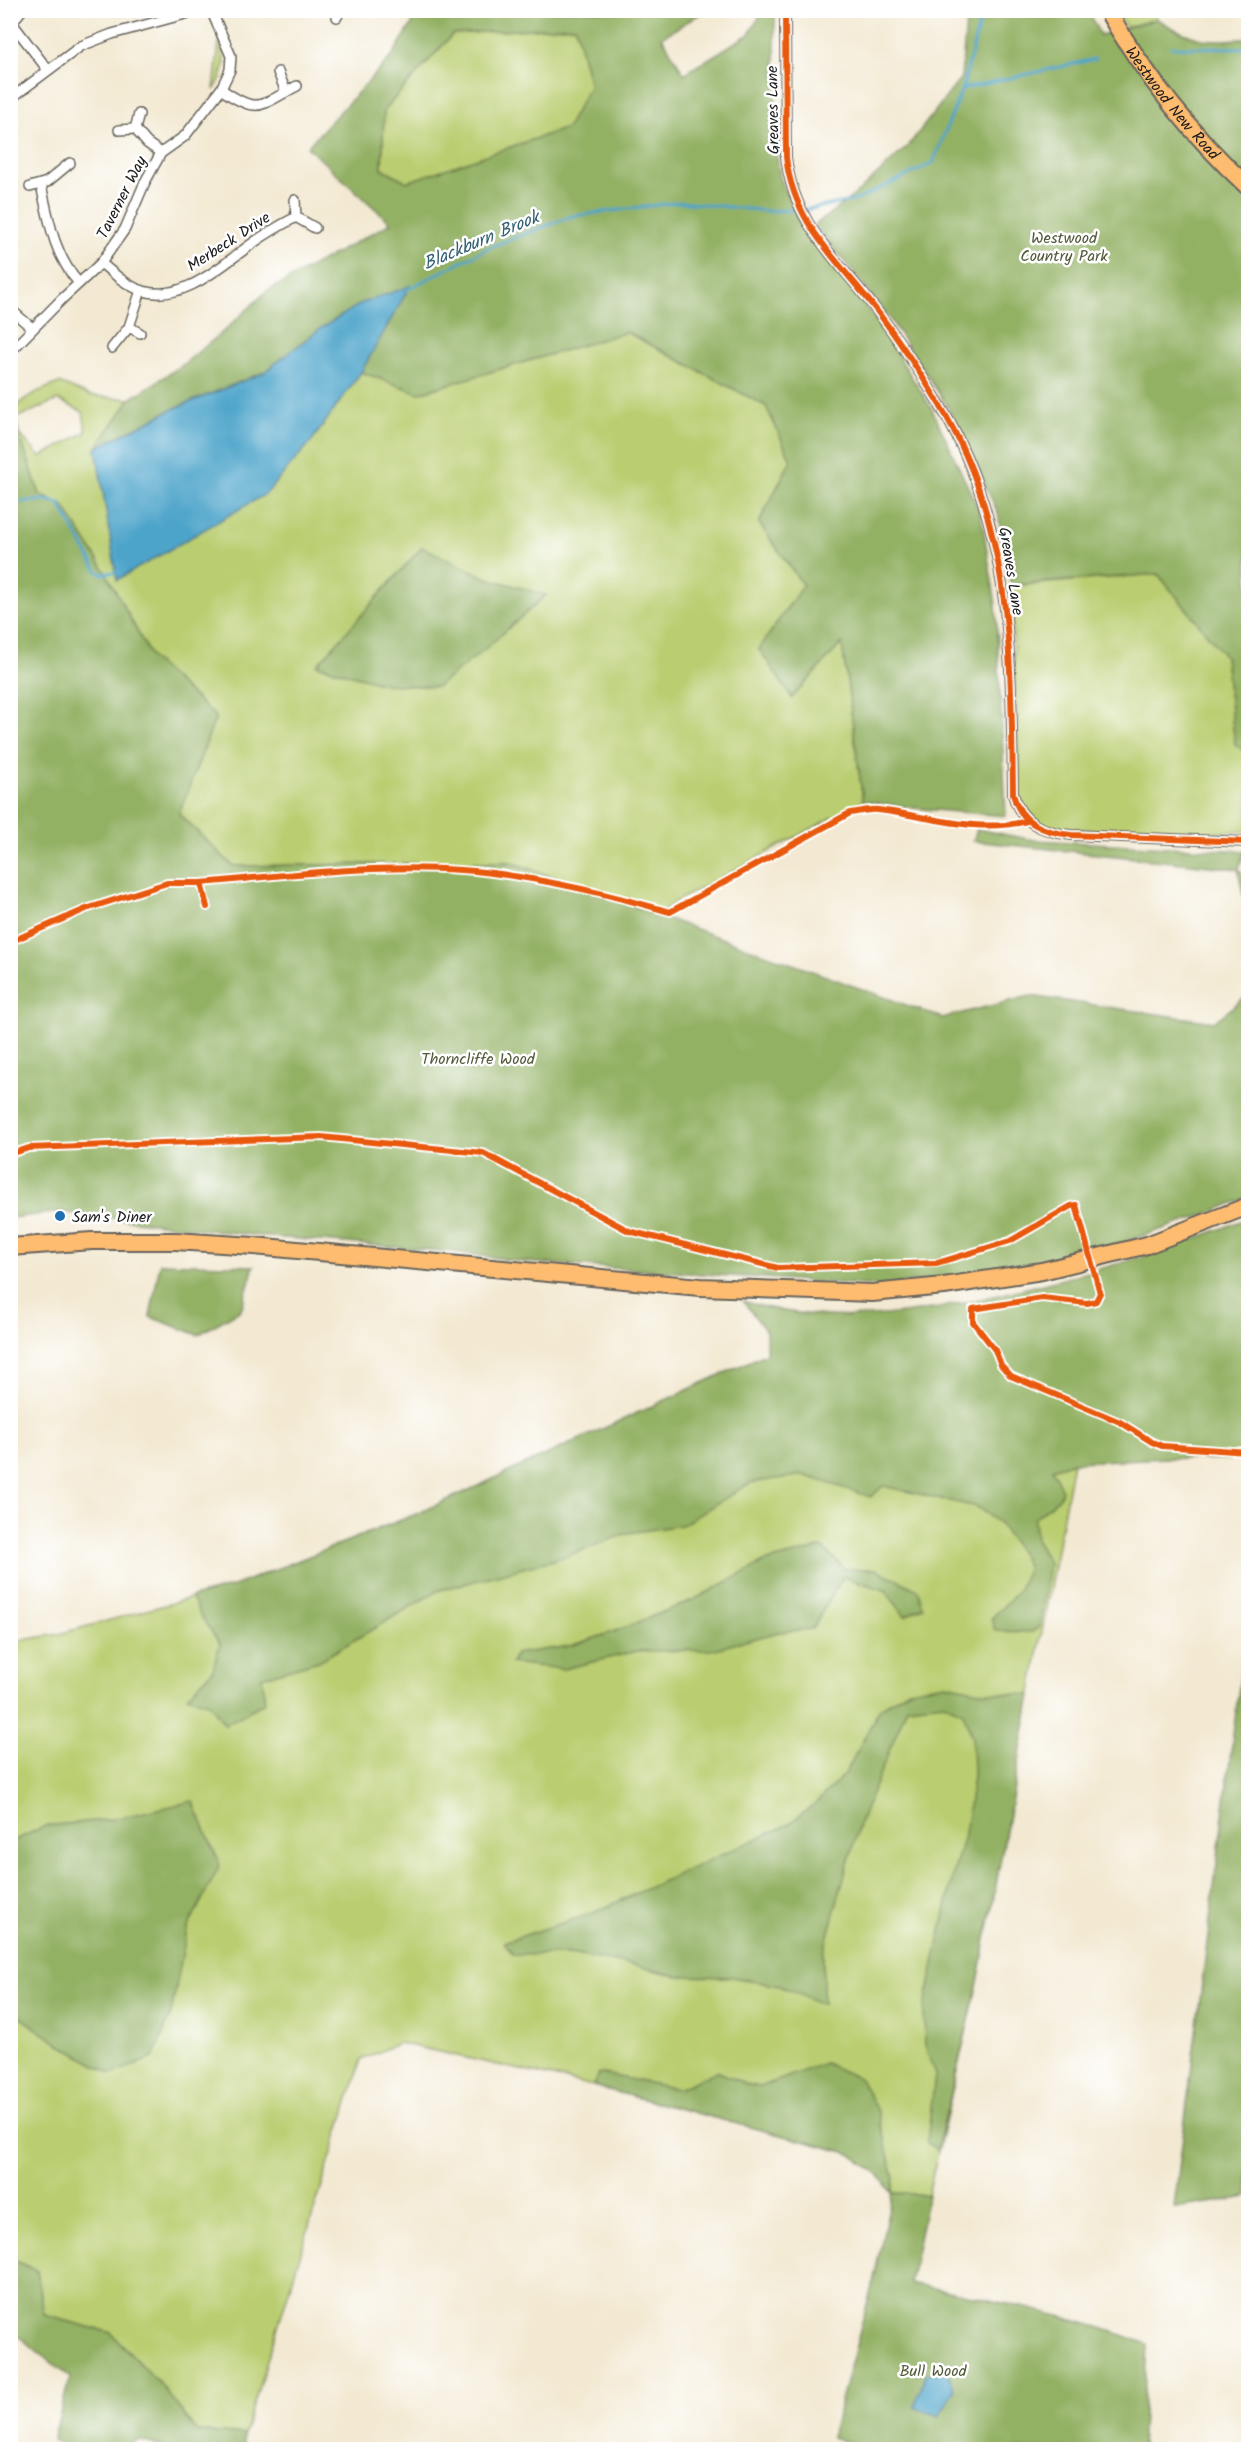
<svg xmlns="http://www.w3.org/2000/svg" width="1259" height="2460" font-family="Kalam,sans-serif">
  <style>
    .green { fill: #bace71; stroke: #6b7546; stroke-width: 1.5; fill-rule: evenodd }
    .forest { fill: #93b163; stroke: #586640; stroke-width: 1.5; fill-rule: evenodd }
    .water { fill: #4da4ca; stroke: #346073; stroke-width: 1.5 }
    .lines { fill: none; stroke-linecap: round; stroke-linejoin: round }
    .stream { stroke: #4da4ca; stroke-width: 3 }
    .minor-casing { stroke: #67645c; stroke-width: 12 }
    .trunk-casing { stroke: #67645c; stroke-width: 20 }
    .minor { stroke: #fff; stroke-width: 9 }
    .trunk { stroke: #febc70; stroke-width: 16 }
    .cycleway-casing { stroke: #fff; stroke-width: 10 }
    .cycleway { stroke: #e8590c; stroke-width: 6 }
    .poi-dot { fill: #1f6fb2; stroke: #fff; stroke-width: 2 }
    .labels { text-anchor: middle; stroke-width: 5; stroke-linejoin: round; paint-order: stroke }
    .street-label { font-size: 16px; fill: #1c1c1c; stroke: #fff }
    .park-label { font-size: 16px; fill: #535a3a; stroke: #fff }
    .poi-label { font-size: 16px; fill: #1c1c1c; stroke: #fff; text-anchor: start }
    .water-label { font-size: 18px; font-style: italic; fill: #346073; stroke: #fff }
  </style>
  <rect width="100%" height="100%" fill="#fff"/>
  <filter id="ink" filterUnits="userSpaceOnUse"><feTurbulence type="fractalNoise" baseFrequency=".0167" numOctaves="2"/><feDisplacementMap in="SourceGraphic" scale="12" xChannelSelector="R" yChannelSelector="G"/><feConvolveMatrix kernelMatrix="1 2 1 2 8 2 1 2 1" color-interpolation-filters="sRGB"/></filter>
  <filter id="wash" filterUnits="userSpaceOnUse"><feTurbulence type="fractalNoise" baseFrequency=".008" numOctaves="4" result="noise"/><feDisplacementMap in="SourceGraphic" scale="24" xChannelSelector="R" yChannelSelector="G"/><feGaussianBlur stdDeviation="1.35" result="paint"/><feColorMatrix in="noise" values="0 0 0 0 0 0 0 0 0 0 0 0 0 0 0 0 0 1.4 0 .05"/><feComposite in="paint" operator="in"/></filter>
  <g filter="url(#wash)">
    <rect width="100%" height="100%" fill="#f3e9d2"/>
    <!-- green -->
    <g class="green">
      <path d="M1117,11H1152L1157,19L1126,27Z"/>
      <path d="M575,26L590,85L567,128L407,182L382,168L384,110L453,34Z"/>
      <path d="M219,42C228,59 225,74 214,90Z"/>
      <path d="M626,332L766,406L791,460L759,523L803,585L759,650L842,643L863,801L673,903L659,915L511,862L233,866L176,811L216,717L152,659L105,572L63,505L40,495L19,433L11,426C10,399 38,392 59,383L91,396L130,399L96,449L117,579L311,442L361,372L419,393ZM58,400L83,412L86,432L40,457L19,433L16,418Z"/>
      <path d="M1158,574L1225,656L1235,744L1248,753V831L1205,833L1069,829L1040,824L1020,804L1011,586Z"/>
      <path d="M766,1354L1073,1462L978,1982L928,2195L892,2193L878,2174L849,2153L593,2086L399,2043L361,2060L244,2435L197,2431L160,2384L111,2333L44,2315L37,2271L11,2259V1642L59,1634L231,1587L419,1513Z"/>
    </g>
    <!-- forest -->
    <g class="forest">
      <path d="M420,11H705L662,37L684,74L749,34L763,11H775L776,151L780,177L800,226L873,316L932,409L981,515L996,605L1006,816L922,809L863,801L842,643L792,698L759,649L803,585L759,523L791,460L766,406L627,332L419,393L361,372L409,287L321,328L263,373L172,409L96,448L130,399L181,366L225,330L267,291L391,223L307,147L392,56ZM575,26L590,85L567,128L407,182L382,168L384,110L453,34Z"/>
      <path d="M967,11H1088L1100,35L1157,19C1193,41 1207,43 1248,38V753L1235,744L1225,656L1158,574L1011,585L998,513L948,407L886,313L815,225L857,193L908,146L961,78Z"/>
      <path d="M10,426L19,433L40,495L63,505L105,571L152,659L216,717L179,814L233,866L511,862L942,1018L1030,996L1214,1022L1248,995V1197L1199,1217L1112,1246L1002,1270L882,1286L523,1262L455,1252L260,1236L61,1212L11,1218Z"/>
      <path d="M422,547L487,578L546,595L484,650L437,687L384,684L317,665Z"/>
      <path d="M977,829L1033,840L1245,851L1239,869L1248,880V918L1238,869L973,841Z"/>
      <path d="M1248,1218V1460L1167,1458L1073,1462L1052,1469L1062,1491L1059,1498L1034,1519L1036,1541L1049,1563L1040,1626L1032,1632L995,1631L991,1619L1018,1591L1028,1568L1020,1552L999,1523L977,1507L883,1486L871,1497L803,1475L750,1483L682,1525L628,1533L564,1557L437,1591L319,1661L262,1677L265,1702L225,1725L210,1704L187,1696L213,1670L220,1644L200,1615L192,1597L231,1587L419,1513L766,1354V1331L743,1301C841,1332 935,1311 1031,1287C1105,1269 1178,1247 1248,1218Z"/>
      <path d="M160,1263L254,1266L241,1310L198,1335L150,1317Z"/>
      <path d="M822,1547L845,1569H876L918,1590L923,1607L905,1616L885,1590L843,1577L812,1629L779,1632L711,1650L637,1651L564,1669L511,1663L515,1654L570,1646L616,1631L695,1599L764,1562Z"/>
      <path d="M1248,1615V2197L1174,2208Z"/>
      <path d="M946,1684L984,1692L1031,1695L978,1982L937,2150L927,2143L935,2075L925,2046L924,2010L953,1875L966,1828L973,1776L972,1738L963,1712L944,1703L907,1707L859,1825L838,1898L823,1954V2004L779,1986L732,1977L678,1976L633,1965L569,1954L513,1955L504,1942L593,1913L787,1825L814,1805L845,1774L880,1708L909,1690Z"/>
      <path d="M193,1801L220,1865L187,1929L171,2014L153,2058L111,2074L62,2046L11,2011V1842L45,1826L114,1819Z"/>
      <path d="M825,2063L860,2079L877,2110L894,2178L892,2193L928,2195L910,2283C989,2300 1071,2314 1147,2344L1141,2449L877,2450L831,2437L873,2283L892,2193L878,2174L849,2153L593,2086L599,2073L678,2089L717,2071L746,2084L760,2087Z"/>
      <path d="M11,2259L37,2271L44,2315L111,2333L160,2384L197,2431L244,2435V2449H167L140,2440L113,2449H65L53,2440L70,2377L13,2332L11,2334Z"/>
    </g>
    <!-- water -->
    <g class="water">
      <path d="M410,286L361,372L311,442L266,494L117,580L96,448L173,409L263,373L321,328L362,303Z"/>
      <path d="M947,2371L955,2390L939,2416L914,2407L926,2374Z"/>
    </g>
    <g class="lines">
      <!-- stream -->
      <g class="stream">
        <path d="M1171,47L1248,48"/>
        <path d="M962,89L1095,59"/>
        <path d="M804,210L857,200L933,163L962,89L980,21L990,10"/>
        <path d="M408,289L490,247L573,216L680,202L768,211L798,210"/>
        <path d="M21,502L45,500L59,503L96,569L101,574L116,572L119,569"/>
      </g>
    </g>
  </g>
  <g filter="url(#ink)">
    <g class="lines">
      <defs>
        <g id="minor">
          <path d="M785,10L786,157C794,226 838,259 877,311C899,340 919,371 938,402C1013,524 1011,656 1013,794C1020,823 1043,832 1071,835L1248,842"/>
          <path d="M337,17L340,10"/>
          <path d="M12,23L48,70"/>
          <path d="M10,24L22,10"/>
          <path d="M278,72L286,92"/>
          <path d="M221,89C259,116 260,105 297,86"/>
          <path d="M10,99L81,46L112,34L200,10"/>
          <path d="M135,129L147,143L161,153"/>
          <path d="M119,130L135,129L139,114"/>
          <path d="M41,185C49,220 54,256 79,283"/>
          <path d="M30,187L47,182L70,163"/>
          <path d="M295,200L296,217"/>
          <path d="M101,263C114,274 127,286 143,291C184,303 223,264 253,243C267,233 281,225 296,217L315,228"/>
          <path d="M10,309L32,328"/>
          <path d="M129,327L140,333"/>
          <path d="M112,348L129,327L141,290"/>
          <path d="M10,352L62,299L101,263L125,229L145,182L161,153L185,136L221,89L230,70L231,56L211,10"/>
        </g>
        <g id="trunk">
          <path id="s1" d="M1107,10C1145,76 1192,135 1248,187"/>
          <path d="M10,1247L92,1241H175L254,1246L700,1287L872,1293L944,1286L1042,1271L1147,1245L1248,1206"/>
        </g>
      </defs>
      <!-- minor casing -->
      <use href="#minor" class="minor-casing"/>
      <!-- trunk casing -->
      <use href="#trunk" class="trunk-casing"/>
      <!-- minor -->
      <use href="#minor" class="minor"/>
      <!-- trunk -->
      <use href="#trunk" class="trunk"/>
      <defs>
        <g id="cycleway">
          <path d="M785,10L786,157C794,226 838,259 877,311C899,340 919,371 938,402C1013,524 1011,656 1013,794C1020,823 1043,832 1071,835L1248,842"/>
          <path d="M207,907L201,883C288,875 374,864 461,870C531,875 602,892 670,912L850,813C859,812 869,809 878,810C928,816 977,834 1027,821"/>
          <path d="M10,942L86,909L167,883H201"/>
          <path d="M10,1154L29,1148L321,1137L483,1153L629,1231L778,1268L937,1263L1010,1241L1071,1206L1076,1205L1100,1293L1096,1301L1087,1303L1042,1298L973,1309V1322L995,1350L1001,1365L1011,1376L1120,1422L1152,1442L1162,1446L1248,1452"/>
        </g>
      </defs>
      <!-- cycleway casing -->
      <use href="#cycleway" class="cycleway-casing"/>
      <!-- cycleway -->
      <use href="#cycleway" class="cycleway"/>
    </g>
  </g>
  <!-- markers -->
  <circle class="poi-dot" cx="60" cy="1216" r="6"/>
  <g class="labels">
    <!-- street labels -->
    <g class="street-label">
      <text dy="6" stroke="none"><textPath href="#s1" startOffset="114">Westwood New Road</textPath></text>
      <text transform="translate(772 110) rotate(-91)" y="6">Greaves Lane</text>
      <text transform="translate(121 197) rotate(-63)" y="6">Taverner Way</text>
      <text transform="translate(228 241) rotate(-33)" y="6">Merbeck Drive</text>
      <text transform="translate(1012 571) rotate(81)" y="6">Greaves Lane</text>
    </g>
    <!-- park labels -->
    <g class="park-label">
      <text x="1064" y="243">Westwood<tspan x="1064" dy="18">Country Park</tspan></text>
      <text x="478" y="1064">Thorncliffe Wood</text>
      <text x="933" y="2376">Bull Wood</text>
    </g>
    <!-- poi labels -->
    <g class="poi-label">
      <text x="72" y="1222">Sam's Diner</text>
    </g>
    <!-- water labels -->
    <g class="water-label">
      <text transform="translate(481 240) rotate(-23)" y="6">Blackburn Brook</text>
    </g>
  </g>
  <!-- margin -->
  <rect width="1259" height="2460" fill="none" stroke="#fff" stroke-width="36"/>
</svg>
